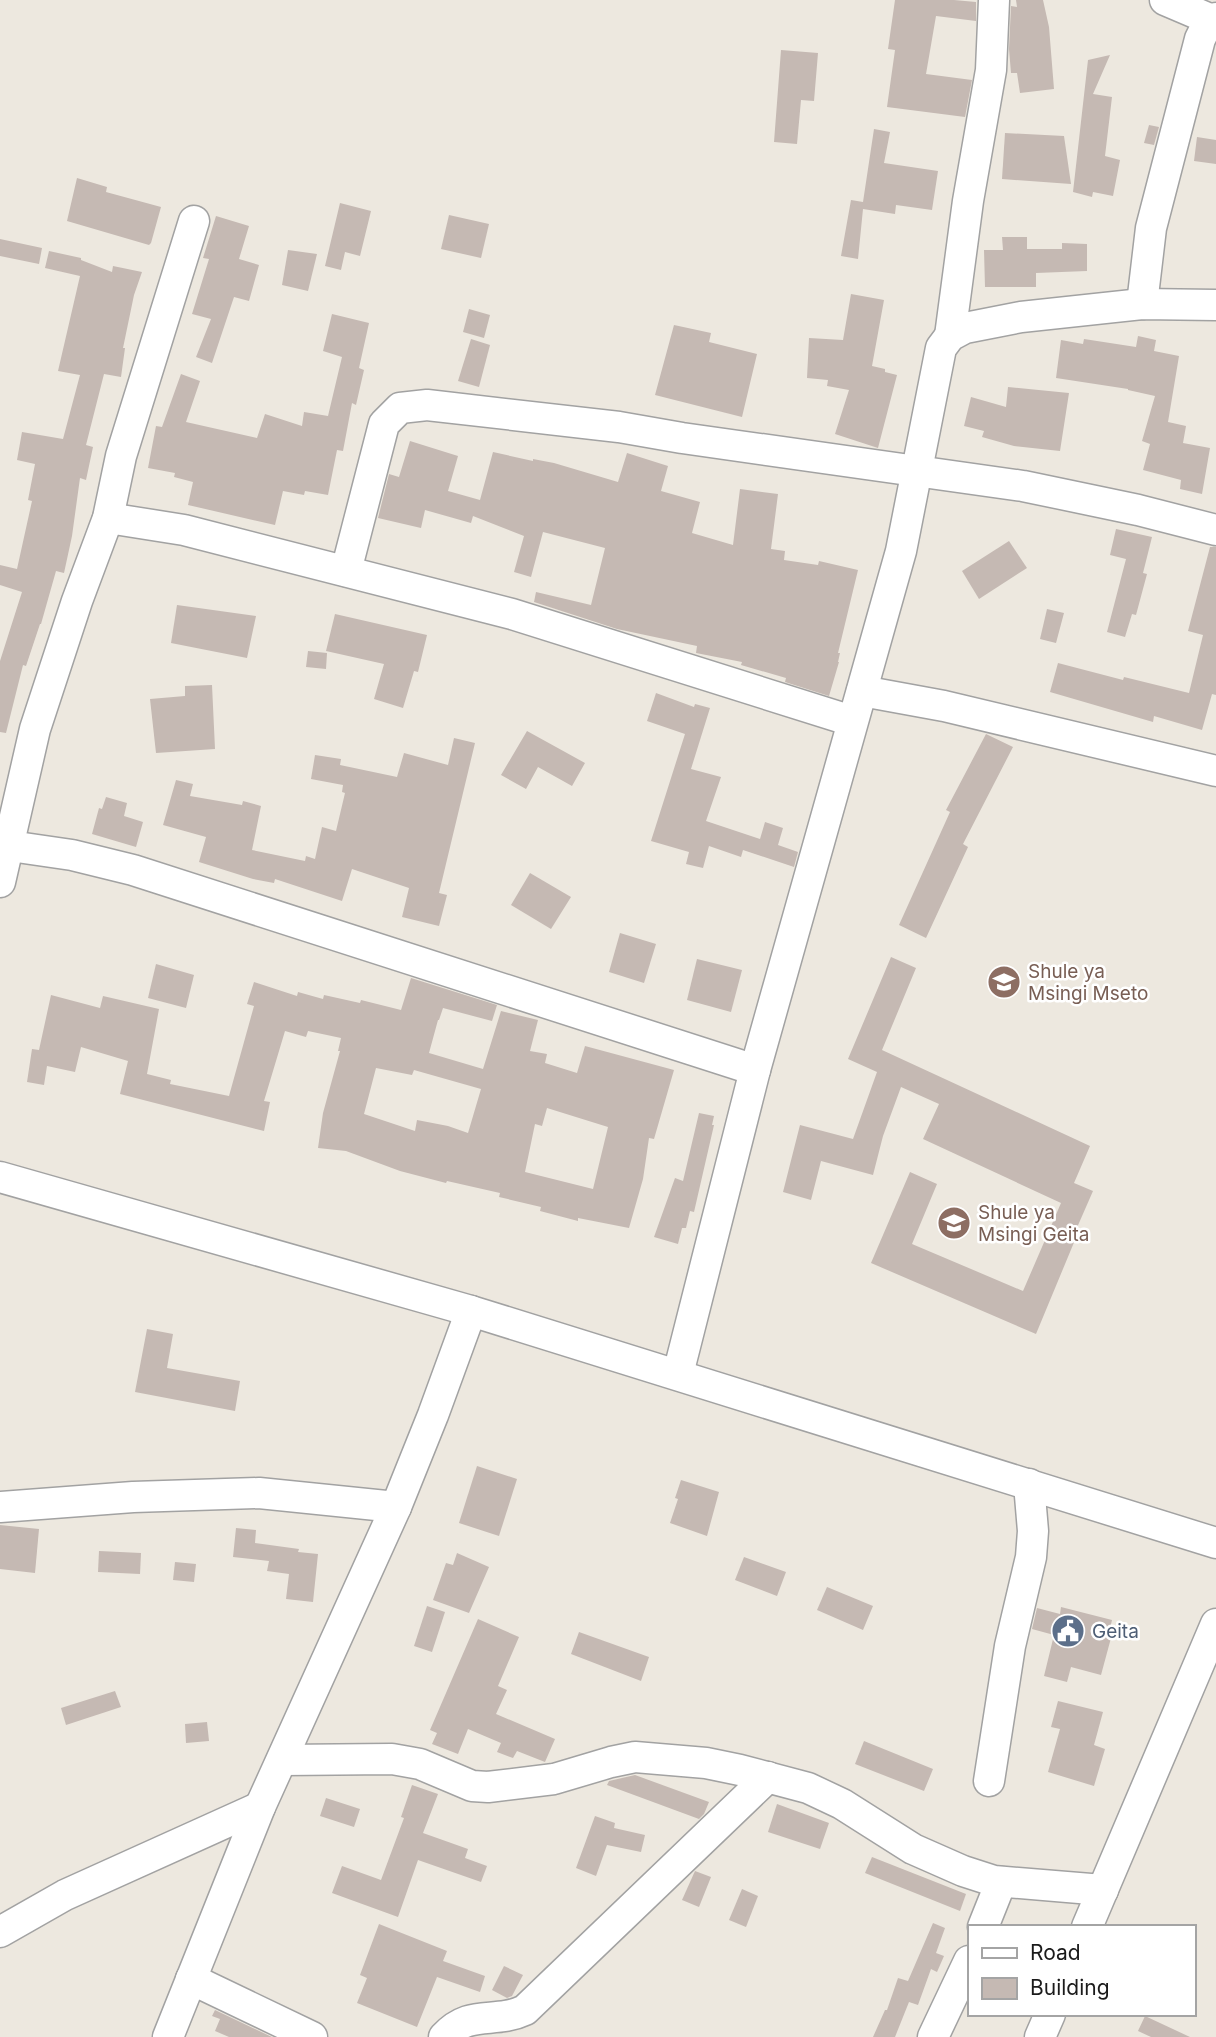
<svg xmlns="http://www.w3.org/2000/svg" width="1216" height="2037" font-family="Inter,sans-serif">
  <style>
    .building { fill: #c5b9b3; fill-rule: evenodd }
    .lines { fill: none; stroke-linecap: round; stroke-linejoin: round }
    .minor-casing { stroke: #a2a2a2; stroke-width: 33 }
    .minor { stroke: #fff; stroke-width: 30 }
    .labels { text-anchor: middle; stroke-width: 5; stroke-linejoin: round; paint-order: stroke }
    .education-label { font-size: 19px; fill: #785e54; stroke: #fff; text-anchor: start }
    .service-label { font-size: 19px; fill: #4e5e75; stroke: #fff; text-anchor: start }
  </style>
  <rect width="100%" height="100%" fill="#ede8df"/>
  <!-- building -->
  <g class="building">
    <path d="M895,0H954L976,2V21L936,16L926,74L972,80L965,117L887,107L895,50L888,49Z"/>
    <path d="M1016,0H1043L1049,27L1054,89L1020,93L1017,73H1011L1009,49L1011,6L1017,7Z"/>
    <path d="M781,50L818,53L814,101L801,100L797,144L774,142Z"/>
    <path d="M1110,55L1093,94L1112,97L1105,156L1120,160L1113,196L1093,192L1092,197L1073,192L1088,60Z"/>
    <path d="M1149,125L1159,127L1154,145L1144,143Z"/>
    <path d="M874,129L890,132L884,163L938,171L932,210L896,205L895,214L863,209L858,259L841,256L851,200L863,202Z"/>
    <path d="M1005,133L1064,136L1071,184L1002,179Z"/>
    <path d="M1197,137L1216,140V164L1194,161Z"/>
    <path d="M77,178L107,187L106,192L161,207L151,243L149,245L67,221Z"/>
    <path d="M340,203L371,211L360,256L345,252L341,270L325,266Z"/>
    <path d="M449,215L489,224L481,258L441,249Z"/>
    <path d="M216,216L249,226L239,259L259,265L249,301L234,297L212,363L196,357L211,319L192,314L209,259L203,258Z"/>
    <path d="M1002,237H1027V249H1062V243L1087,244V271L1036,273V287H985L984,250H1003Z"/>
    <path d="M0,239L42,248L39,264L0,256Z"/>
    <path d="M288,250L317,254L308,291L282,285Z"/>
    <path d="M49,251L81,258V260L112,272L113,266L142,272L134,295L123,348H125L121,377L104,374L86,445L93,447L86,480L80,478L72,536L64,573L56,571L41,624H40L26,666L23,665L6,733L0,732V661L22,592L0,585V565L17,569L32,501L28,500L35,464L17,460L22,432L63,439L80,375L58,371L80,276L45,268Z"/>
    <path d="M851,294L884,300L872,366L885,369V372L897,375L878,448L835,434L849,390L827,386L828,380L807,378L809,338L843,340Z"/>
    <path d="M469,309L490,315L484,338L463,332Z"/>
    <path d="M332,314L369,323L359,368L364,370L356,405L352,403L343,451L337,450L328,495L305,491L304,495L283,491L275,525L188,505L193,482L174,477L175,473L148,468L156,426L162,427L181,374L200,381L186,422L257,438L265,414L302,426L304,412L328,416L342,357L323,351Z"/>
    <path d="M674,325L711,333L709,342L757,354L742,417L655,395Z"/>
    <path d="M1138,336L1156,340L1154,351L1179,356L1168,422L1186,426L1183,443L1210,448L1202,494L1180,489L1181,480L1143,470L1150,444L1142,441L1155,396L1128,390V389L1056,378L1061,340L1083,344L1084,339L1136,347Z"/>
    <path d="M471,339L490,345L479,387L458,381Z"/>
    <path d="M1008,387L1069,393L1060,451L1014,446L982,437L984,431L964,426L971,397L1006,407Z"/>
    <path d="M410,441L458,456L448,491L480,500L493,452L533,461V459L554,463L618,482L627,453L668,466L661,491L700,502L692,533L733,545L740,489L778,494L771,549L785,551L784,560L818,565L819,561L858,570L838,653H840L838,662H839L829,696L785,682L786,678L741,665L742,662L696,653L697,646L617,629L534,602L536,592L591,605L605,548L543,532L531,577L514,572L524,536L473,516L471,523L425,510L421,528L378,518L389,474L399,477Z"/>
    <path d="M1116,529L1152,537L1143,573L1147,574L1136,615L1132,614L1125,637L1107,632L1126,559L1110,555Z"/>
    <path d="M1009,541L1027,568L979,599L962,571Z"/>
    <path d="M1210,547H1216V695L1212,694L1202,730L1154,716L1153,722L1050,692L1058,663L1123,680L1124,677L1189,693L1203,635L1188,631Z"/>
    <path d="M177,605L256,616L247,658L171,643Z"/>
    <path d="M1047,609L1064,613L1056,643L1040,639Z"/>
    <path d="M335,614L427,635L418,672L414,671L403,708L374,699L384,664L326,651Z"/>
    <path d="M308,651L327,653L326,669L306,667Z"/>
    <path d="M212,685L215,749L156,753L150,699L185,696V686Z"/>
    <path d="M656,693L694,707L695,704L710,708L691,769L721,777L706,821L760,839L765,822L783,828L778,845L798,852L794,867L743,850L741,857L709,846L703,868L686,864L689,852L651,841L685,734L647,721Z"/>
    <path d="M527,731L585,763L572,786L538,767L526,789L501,775Z"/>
    <path d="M986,734L1013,747L963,844L968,847L926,938L899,925L950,812L946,810Z"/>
    <path d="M454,738L475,743L439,893L447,895L439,926L402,917L409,888L352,869L342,901L275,879L274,883L253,879L199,862L206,837L163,825L176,780L193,784L190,796L242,805L243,801L261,806L252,850L305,861L306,856L315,859L322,827L336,831L345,793L342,792L343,785L311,779L315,755L341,759L340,765L397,777L404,753L448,765Z"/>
    <path d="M106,797L127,803L124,816L143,822L136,847L92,834L99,808L102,809Z"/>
    <path d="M530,873L571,897L551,929L511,905Z"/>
    <path d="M620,933L656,944L644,983L609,972Z"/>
    <path d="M891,957L916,968L882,1050L1090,1146L1074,1183L1093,1191L1072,1239L1075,1240L1036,1334L871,1263L910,1172L937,1184L912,1244L1023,1291L1061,1203L923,1139L939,1104L901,1087L883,1136L873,1175L821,1161L811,1200L783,1192L800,1125L853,1139L877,1072L848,1059Z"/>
    <path d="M697,959L742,970L731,1012L687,1000Z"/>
    <path d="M156,964L194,975L186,1008L148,998Z"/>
    <path d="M411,978L497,1005L492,1021L443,1008L439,1020H438L429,1053L483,1069L501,1011L538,1020L530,1051L547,1054L545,1063L577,1073L585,1046L674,1070L654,1139L649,1138L643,1179L629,1228L578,1218V1221L540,1211L541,1207L499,1197L500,1193L447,1181L446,1183L400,1171L346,1151L318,1148L323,1113L340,1051H338L341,1038L308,1031L306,1037L285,1031L264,1101L270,1102L264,1131L120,1094L128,1061L81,1047L75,1072L47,1066L44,1085L27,1082L32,1049L39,1050L51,995L100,1008L103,996L159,1009L147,1074L171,1080L170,1084L229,1096L254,1006L247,1004L254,982L297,996L298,992L323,999L324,995L360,1003L361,1000L401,1010ZM376,1068L412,1075L414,1070L481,1089L468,1133L448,1126L417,1120L415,1131L364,1114ZM547,1108L608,1127L593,1189L525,1172L535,1124L542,1126Z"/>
    <path d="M699,1113L714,1116L712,1125H714L694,1212L690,1211L686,1228H682L678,1244L654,1237L675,1178L683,1181Z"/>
    <path d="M147,1329L173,1334L167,1368L240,1381L235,1411L135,1392Z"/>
    <path d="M477,1466L517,1479L499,1536L459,1523Z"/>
    <path d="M681,1480L719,1492L707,1536L670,1523L678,1499L675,1498Z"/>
    <path d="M0,1525L39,1529L35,1573L0,1569Z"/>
    <path d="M236,1528L256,1530L255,1543L299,1549L298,1552L318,1554L313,1602L286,1599L289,1574L267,1571L269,1561L233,1557Z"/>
    <path d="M99,1551L141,1553L140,1574L98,1572Z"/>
    <path d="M457,1553L489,1567L469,1613L433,1600L446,1563L453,1565Z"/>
    <path d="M744,1557L786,1572L777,1596L735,1580Z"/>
    <path d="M175,1562L196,1564L194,1582L173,1580Z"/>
    <path d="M827,1587L873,1606L863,1630L817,1610Z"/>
    <path d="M427,1606L445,1612L432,1652L414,1646Z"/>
    <path d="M1061,1607L1112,1620L1108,1637L1111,1638L1101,1675L1071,1667L1067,1682L1044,1676L1054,1635L1032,1629L1037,1608L1060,1614Z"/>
    <path d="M478,1619L519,1637L498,1686L507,1690L496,1714L555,1739L545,1762L517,1751L513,1758L497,1752L501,1743L468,1729L458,1754L432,1744L437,1733L430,1730Z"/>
    <path d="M579,1632L649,1657L641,1681L571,1654Z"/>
    <path d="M115,1691L121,1707L66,1725L61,1708Z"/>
    <path d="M1058,1701L1103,1712L1094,1745L1105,1749L1094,1786L1048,1772L1060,1729L1051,1727Z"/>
    <path d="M207,1722L209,1741L186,1743L185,1724Z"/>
    <path d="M864,1741L933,1769L924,1791L855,1764Z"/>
    <path d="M635,1775L709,1802L704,1814L699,1819L607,1785L609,1781Z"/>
    <path d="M412,1785L438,1794L423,1833L468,1849L465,1858L487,1866L481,1882L418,1860L398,1917L332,1893L342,1866L381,1880L404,1818L401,1817Z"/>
    <path d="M326,1798L360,1809L354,1827L320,1816Z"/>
    <path d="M777,1804L829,1823L820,1849L768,1832Z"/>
    <path d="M595,1816L615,1823L614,1828L645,1835L641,1852L607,1845L596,1876L576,1868Z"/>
    <path d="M872,1857L966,1894L960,1911L865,1873Z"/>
    <path d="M695,1871L711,1877L699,1907L682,1900Z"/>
    <path d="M742,1889L758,1896L746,1927L729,1920Z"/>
    <path d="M933,1923L945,1928L936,1953L944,1956L937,1972L931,1969L918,2005L909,2002L895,2037H873L885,2010H887L898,1978L908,1981Z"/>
    <path d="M379,1924L447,1951L443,1961L485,1976L480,1992L437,1977L417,2027L357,2003L367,1978L360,1975Z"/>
    <path d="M504,1966L523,1975L512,1996L507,1998L492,1990Z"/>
    <path d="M215,2010L272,2037H229L215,2031L220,2019L212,2016Z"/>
    <path d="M1145,2016L1190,2037H1151L1138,2031Z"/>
  </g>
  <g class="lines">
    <defs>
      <g id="minor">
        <path d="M1165,0L1212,20"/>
        <path d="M1142,304L1151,228L1200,39L1206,27L1216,18"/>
        <path d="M950,336L968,201L991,70L994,0"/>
        <path d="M108,518L184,530L512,614L852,721"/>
        <path d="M346,571L384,424L400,408L427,405L619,427L682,438L1023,486L1138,510L1216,530"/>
        <path d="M862,691L944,706L1216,771"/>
        <path d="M10,846L72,855L133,870L755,1070"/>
        <path d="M0,882L35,729L77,601L108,518L121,456L194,221"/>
        <path d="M0,1177L471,1311L1216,1543"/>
        <path d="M678,1374L755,1070L901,551L941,348L950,336L965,328L1021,317L1142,304L1216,305"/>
        <path d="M0,1507L133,1497L259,1493L396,1507"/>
        <path d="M282,1760L392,1759L420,1764L472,1786L488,1787L554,1779L611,1762L635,1757L706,1763L740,1770L808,1788L842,1804L913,1849L963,1871L994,1881L1103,1890"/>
        <path d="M989,1781L1010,1646L1031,1557L1033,1531L1029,1484"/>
        <path d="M983,1927L1001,1882"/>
        <path d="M1087,1927L1216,1624"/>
        <path d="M0,1932L65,1895L260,1807"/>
        <path d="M191,1979L312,2037"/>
        <path d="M168,2037L260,1807L396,1507L433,1415L471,1311"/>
        <path d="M444,2037C471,2008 493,2025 525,2010L768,1777"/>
        <path d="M933,2037L969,1961"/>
        <path d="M1040,2037L1050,2014"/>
      </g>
    </defs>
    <!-- minor casing -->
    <use href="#minor" class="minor-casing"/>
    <!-- minor -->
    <use href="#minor" class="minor"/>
  </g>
  <!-- icons -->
  <defs>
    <symbol id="school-disc" viewBox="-11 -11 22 22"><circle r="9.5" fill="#8d6e63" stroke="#fff"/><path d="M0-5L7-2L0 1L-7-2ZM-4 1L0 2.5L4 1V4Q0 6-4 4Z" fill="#fff"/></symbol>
    <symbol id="civic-disc" viewBox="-11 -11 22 22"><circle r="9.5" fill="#5c6f8a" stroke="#fff"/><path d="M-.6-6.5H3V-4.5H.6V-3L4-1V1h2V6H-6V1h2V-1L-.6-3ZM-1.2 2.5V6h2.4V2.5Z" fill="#fff"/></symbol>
  </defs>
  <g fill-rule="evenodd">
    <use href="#school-disc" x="985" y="963" width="38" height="38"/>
    <use href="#school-disc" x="935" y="1204" width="38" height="38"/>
    <use href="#civic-disc" x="1049" y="1612" width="38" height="38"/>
  </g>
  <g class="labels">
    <!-- education labels -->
    <g class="education-label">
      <text x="1028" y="978">Shule ya<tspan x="1028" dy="22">Msingi Mseto</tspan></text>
      <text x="978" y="1219">Shule ya<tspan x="978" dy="22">Msingi Geita</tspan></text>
    </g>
    <!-- service labels -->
    <g class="service-label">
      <text x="1092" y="1638">Geita</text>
    </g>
  </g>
  <!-- legend -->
  <rect x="968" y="1925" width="228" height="91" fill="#ffffff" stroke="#a4a4a4" stroke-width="2"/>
  <rect x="982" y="1948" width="35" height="10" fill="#ffffff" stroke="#a4a4a4" stroke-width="2"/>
  <text x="1030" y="1960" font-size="21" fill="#1b1b1b">Road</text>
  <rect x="982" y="1978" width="35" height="21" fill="#c5b9b3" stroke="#a4a4a4" stroke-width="2"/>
  <text x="1030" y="1995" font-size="21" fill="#1b1b1b">Building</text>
</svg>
